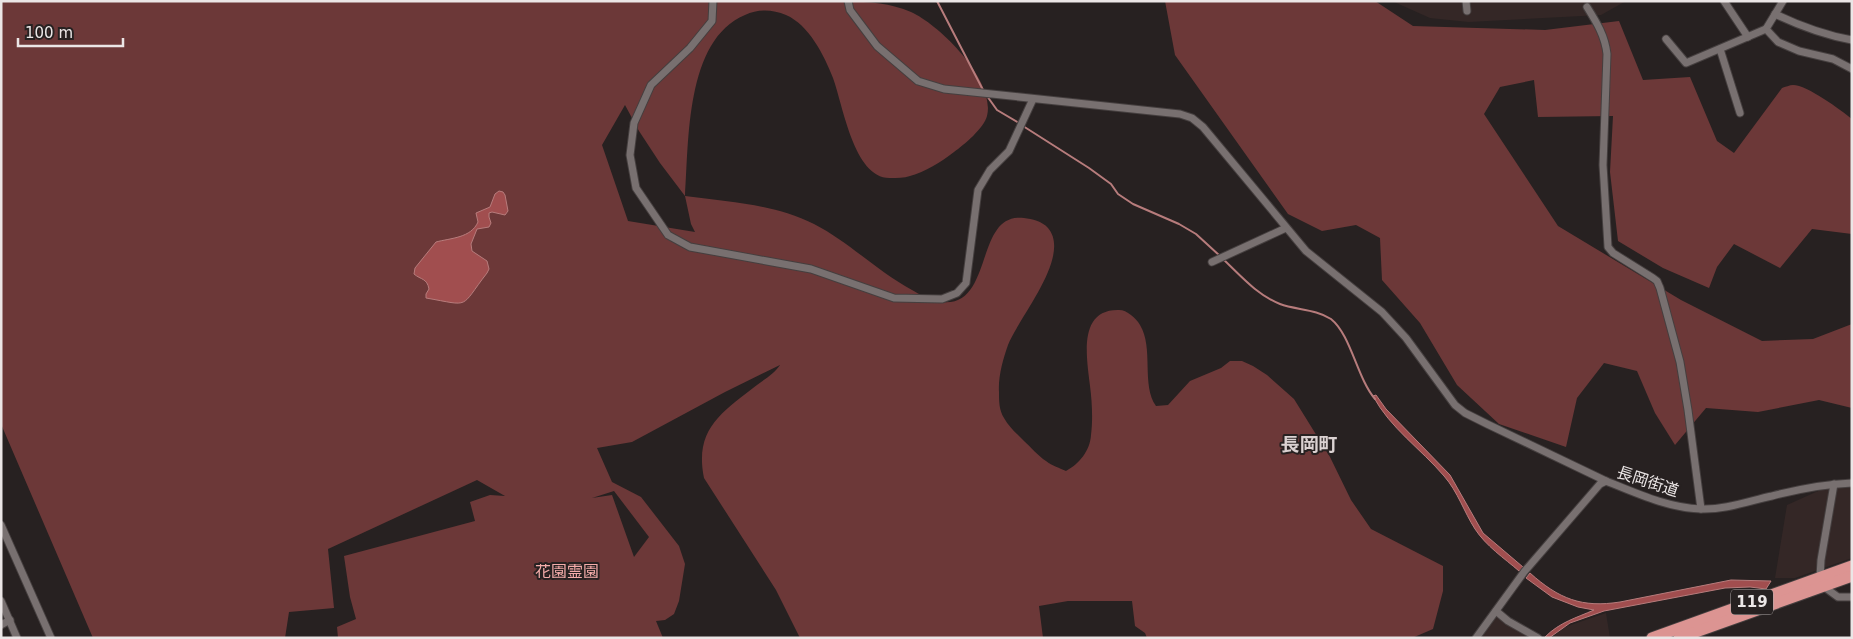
<svg xmlns="http://www.w3.org/2000/svg" width="1853" height="639" font-family="'DejaVu Sans','Noto Sans JP',sans-serif">
  <style>
    .built { fill: #342726 }
    .green { fill: #6c3838; fill-rule: evenodd }
    .water { fill: #a14e4f; stroke: #b77c7c }
    .lines { fill: none; stroke-linecap: round; stroke-linejoin: round }
    .stream { stroke: #b77c7c; stroke-width: 2 }
    .minor-casing { stroke: #453f3f; stroke-width: 9 }
    .trunk-casing { stroke: #453f3f; stroke-width: 13 }
    .minor { stroke: #787070; stroke-width: 7 }
    .trunk { stroke: #dc9492; stroke-width: 11 }
    .labels { text-anchor: middle; stroke-width: 4; stroke-linejoin: round; paint-order: stroke }
    .shield { fill: #272121; stroke: #b0abab; stroke-width: 1 }
    .shield-label { font-size: 15px; font-weight: bold; fill: #ebe6e6 }
    .street-label { font-size: 16px; fill: #ebe6e6; stroke: #272121 }
    .park-label { font-size: 16px; fill: #f4acaa; stroke: #272121 }
    .quarter-label { font-size: 19px; font-weight: bold; fill: #dbd2d2; stroke: #272121 }
  </style>
  <rect width="100%" height="100%" fill="#272121"/>
  <!-- built -->
  <g class="built">
    <path d="M1392,1H1626L1601,15L1469,22L1430,18Z"/>
    <path d="M1852,486V558L1795,578H1775L1787,505L1827,487Z"/>
    <path d="M1606,613L1610,638H1552L1562,628Z"/>
    <path d="M1497,616L1533,638H1481Z"/>
  </g>
  <!-- green -->
  <g class="green">
    <path d="M1,1H847C869,2 891,3 911,12C940,25 996,81 987,116C984,128 964,145 954,152C941,162 925,172 910,176C904,178 897,178 891,178C854,180 843,105 833,78C824,55 809,25 786,15C772,9 758,9 745,15C685,40 689,142 685,196C731,202 773,204 814,224C849,242 877,271 912,290C919,294 928,299 936,301C996,315 972,211 1024,218C1032,219 1042,221 1048,228C1072,256 1019,317 1008,345C1003,359 998,377 999,392C999,401 999,410 1004,418C1009,427 1017,434 1024,441C1031,447 1038,456 1046,461C1052,466 1060,468 1066,471C1079,464 1090,451 1091,435C1093,420 1092,401 1090,386C1087,359 1077,309 1119,310C1127,310 1136,318 1140,325C1154,348 1141,385 1156,406L1168,405L1190,381L1221,368L1230,361H1242L1253,366L1267,375L1294,399L1330,457L1351,500L1371,529L1443,566V591L1433,629L1412,638H1147L1145,633L1135,626L1132,601H1068L1039,606L1043,638H800L776,590L704,478C694,429 722,412 757,385C765,379 775,373 780,365L725,392L632,442L597,448L612,482L641,497L679,546L685,564L679,601L674,614L665,620L656,621L663,638H338L337,627L356,619L350,597L344,556L475,521L470,502L490,495L505,496L477,480L328,549L334,608L289,612L285,638H93L1,424ZM625,105L639,131L660,163L685,196L691,224L695,232L628,221L602,145ZM614,491L649,537L634,557L612,495L592,498Z"/>
    <path d="M1165,1H1375L1413,26L1545,30L1619,21L1643,80L1690,77L1717,141L1734,153L1782,88C1785,87 1790,85 1793,85C1807,85 1841,110 1852,119V234L1812,229L1780,268L1734,244L1717,267L1709,288L1663,268L1618,241L1610,172L1613,116L1538,117L1534,80L1500,87L1484,114L1558,226L1681,300L1762,341L1813,339L1852,324V408L1819,400L1758,412L1706,408L1675,445L1655,413L1637,371L1604,363L1577,398L1566,447L1499,424L1457,385L1420,323L1382,280L1380,238L1356,225L1322,231L1288,214L1175,55Z"/>
  </g>
  <!-- water -->
  <g class="water">
    <path d="M499,191L503,192L505,195L508,211L505,215L492,212L489,213V217L491,223L489,227L477,229L471,244L472,251L487,261L489,269L487,273C459,309 472,306 426,298V294L429,289C427,278 421,280 414,274L415,268L436,242C451,238 471,238 478,222L476,213L490,207L495,194Z"/>
    <path d="M1376,395L1386,409L1450,475L1483,533L1523,567L1519,571C1504,558 1486,546 1475,529C1464,512 1458,492 1444,476C1421,449 1390,428 1373,396Z"/>
    <path d="M1530,573C1559,599 1582,608 1620,602L1731,580L1771,581L1766,589L1750,587L1725,588L1604,611L1570,623L1549,638L1545,637C1560,622 1576,618 1594,610L1578,607L1552,597L1526,578Z"/>
  </g>
  <g class="lines">
    <!-- stream -->
    <g class="stream">
      <path d="M937,1L983,90"/>
      <path d="M987,96L997,110L1019,123"/>
      <path d="M1023,126L1089,168L1111,184L1118,194L1133,204L1179,224L1196,234L1220,256"/>
      <path d="M1223,259C1240,275 1257,295 1280,304C1296,310 1316,309 1331,319C1351,335 1357,378 1375,399"/>
    </g>
    <defs>
      <g id="minor">
        <path d="M713,1L712,21L690,48L651,85L634,123L630,155L636,188L668,235L690,247L811,269L894,298L942,299L957,293L966,283L978,190L990,170L1009,151L1033,99"/>
        <path d="M848,1L850,10L877,46L918,81L944,89L1180,114L1192,118L1203,127L1306,251L1382,312L1406,338L1455,405L1465,413L1487,424L1606,481"/>
        <path d="M1466,1L1467,11"/>
        <path d="M1724,1L1748,37"/>
        <path d="M1783,1L1766,29L1778,42L1799,51L1833,59L1852,69"/>
        <path d="M1587,7C1597,23 1605,36 1607,54L1603,165L1608,247L1613,253L1653,278L1657,281L1660,288L1680,362L1688,410L1701,509"/>
        <path d="M1775,14C1800,26 1824,35 1852,40"/>
        <path d="M1666,39L1686,63L1766,29"/>
        <path d="M1720,49L1740,113"/>
        <path d="M1212,262L1286,228"/>
        <path d="M1,525L51,638"/>
        <path d="M1820,577L1821,560L1834,484"/>
        <path d="M1823,586L1838,597H1852"/>
        <path d="M1,601L17,638"/>
        <path d="M1496,611L1508,621L1538,638"/>
        <path d="M1,625L10,620"/>
        <path d="M1476,638L1524,572L1600,484L1606,481C1636,493 1668,508 1701,509C1725,510 1749,501 1772,496C1799,489 1825,484 1852,483"/>
      </g>
      <g id="trunk">
        <path d="M1652,638L1852,566"/>
        <path d="M1679,638L1852,576"/>
      </g>
    </defs>
    <!-- minor casing -->
    <use href="#minor" class="minor-casing"/>
    <!-- trunk casing -->
    <use href="#trunk" class="trunk-casing"/>
    <!-- minor -->
    <use href="#minor" class="minor"/>
    <!-- trunk -->
    <use href="#trunk" class="trunk"/>
  </g>
  <g class="labels">
    <!-- shield labels -->
    <rect class="shield" x="1731" y="589.5" width="42" height="25" rx="4"/>
    <g class="shield-label">
      <text x="1752" y="607">119</text>
    </g>
    <!-- street labels -->
    <g class="street-label">
      <text transform="translate(1648 481) rotate(18)" y="6">長岡街道</text>
    </g>
    <!-- park labels -->
    <g class="park-label">
      <text x="567" y="577">花園霊園</text>
    </g>
    <!-- quarter labels -->
    <g class="quarter-label">
      <text x="1309" y="451">長岡町</text>
    </g>
  </g>
  <!-- border -->
  <rect width="1853" height="639" fill="none" stroke="#ebe6e6" stroke-width="5"/>
  <!-- scale -->
  <path d="M18 38v8h105v-8" fill="none" stroke="#ebe6e6" stroke-width="2.5"/>
  <text x="25" y="38" font-size="15" fill="#ebe6e6" stroke="#272121" stroke-width="4" paint-order="stroke">100 m</text>
</svg>
